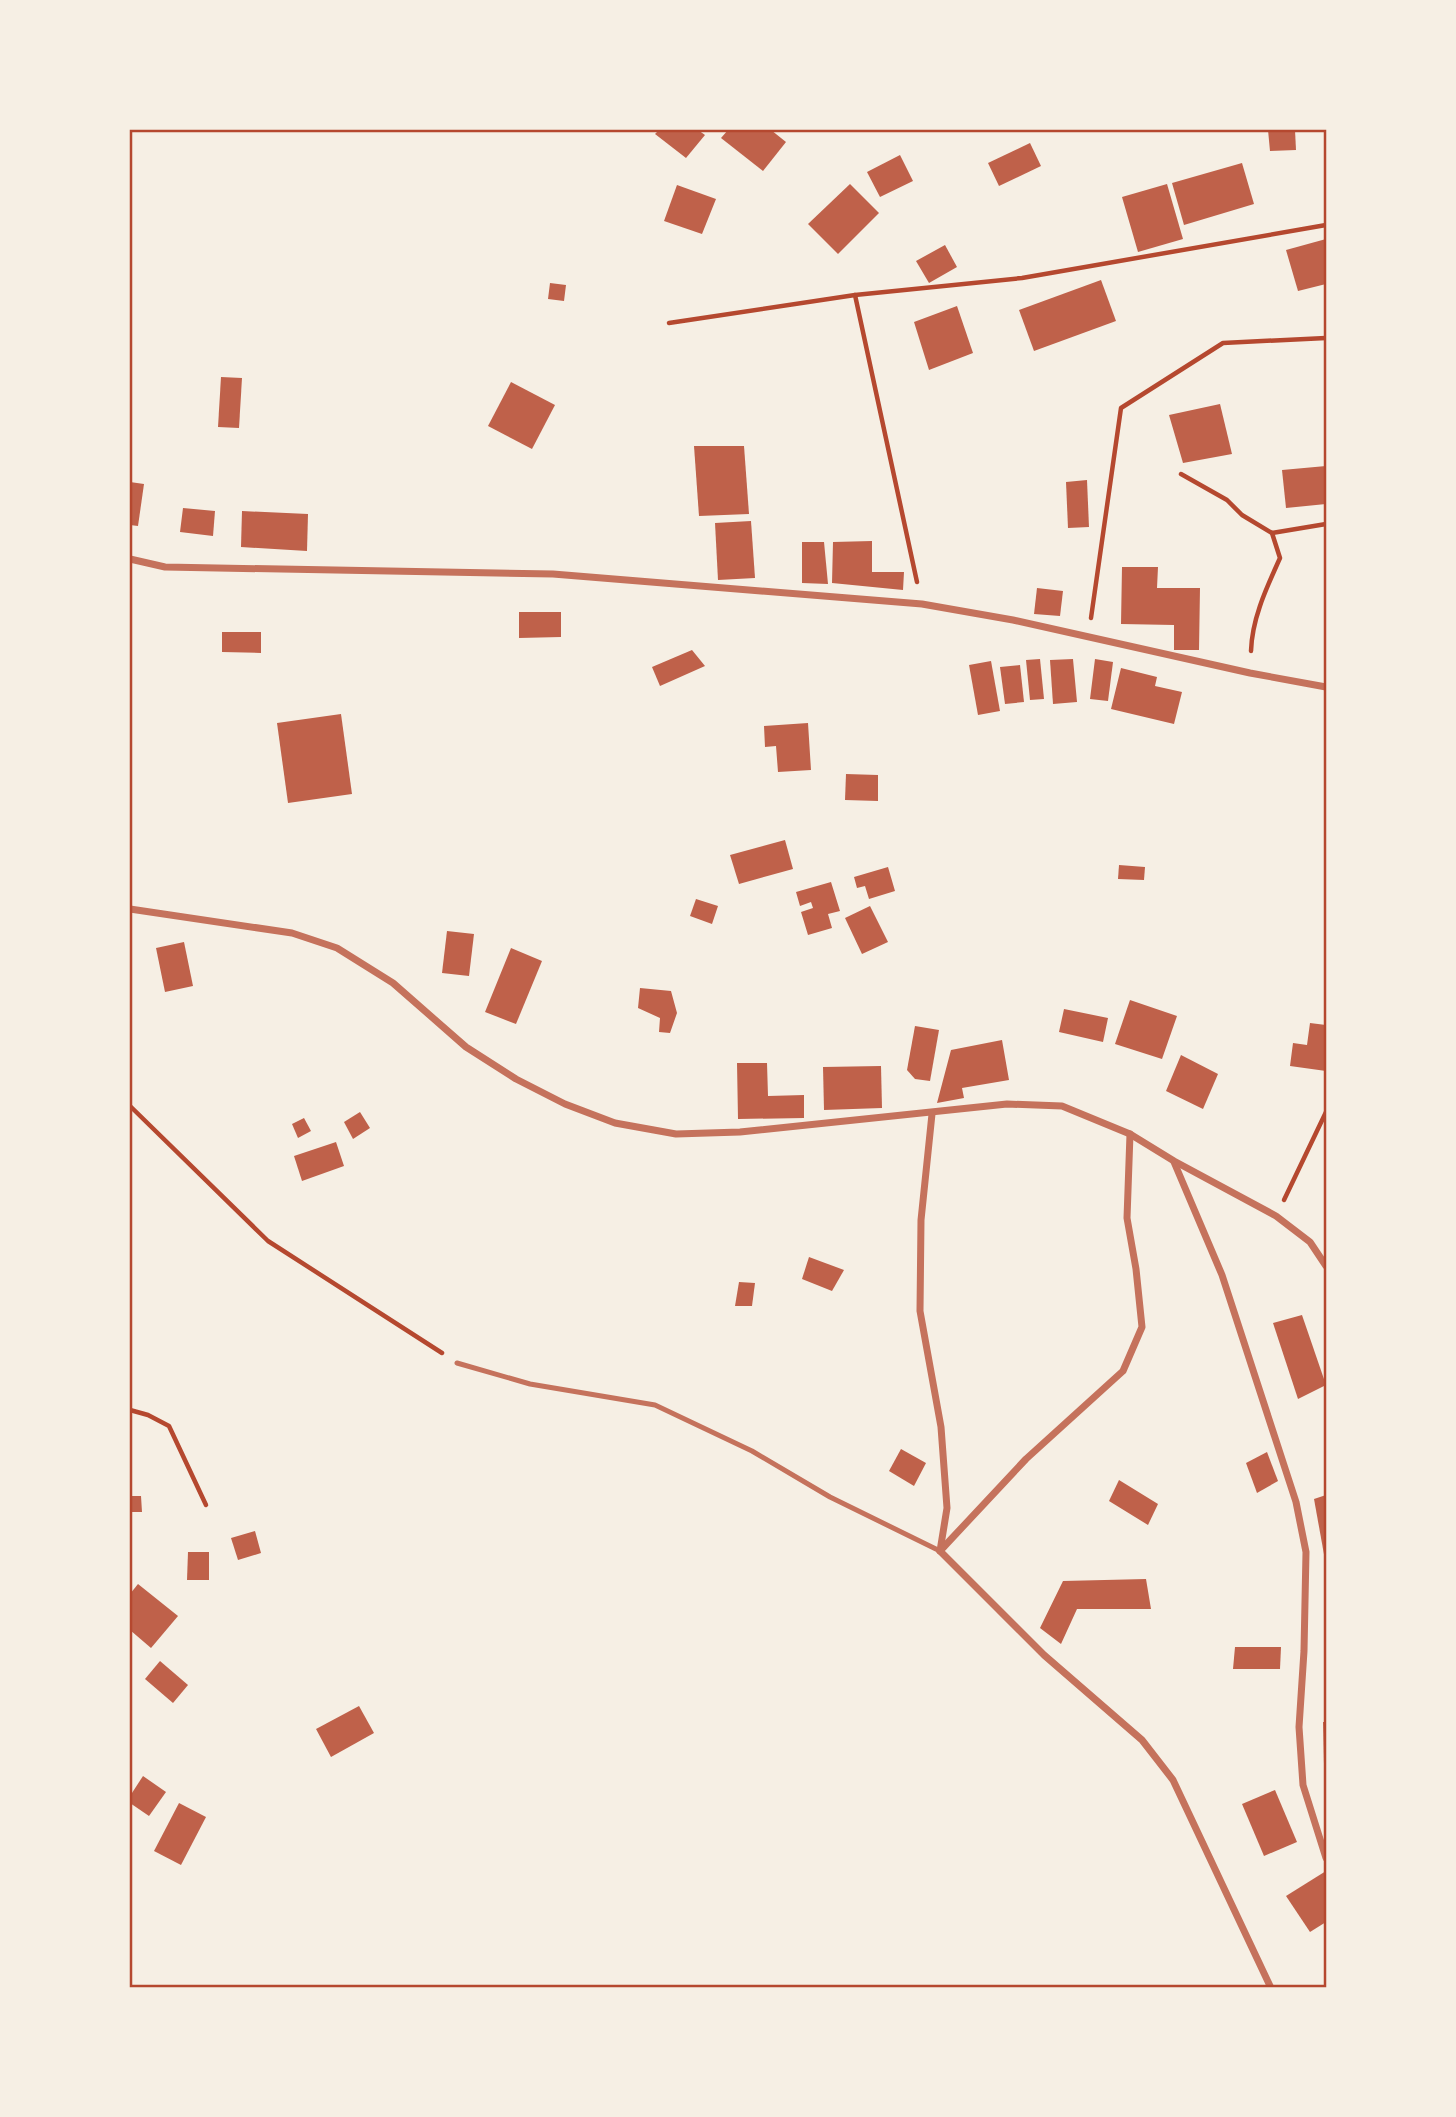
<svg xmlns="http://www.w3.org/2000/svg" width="1456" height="2117" font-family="'Titillium Web',sans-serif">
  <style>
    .building { fill: #bf614a }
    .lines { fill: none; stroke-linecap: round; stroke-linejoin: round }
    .path { stroke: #b5482f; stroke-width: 4.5 }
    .service { stroke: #c5725c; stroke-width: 5 }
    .minor { stroke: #c5725c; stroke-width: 7 }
    .neatline { fill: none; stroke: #b5482f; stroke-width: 2.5 }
  </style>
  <rect width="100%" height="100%" fill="#f6efe4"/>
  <!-- building -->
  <g class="building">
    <path d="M659,130H698L705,135L686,158L655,134Z"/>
    <path d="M728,130H771L786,142L763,171L721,138Z"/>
    <path d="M1268,130H1295L1296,150L1270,151Z"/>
    <path d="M1030,143L1041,166L999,186L988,163Z"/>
    <path d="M900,155L913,181L880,197L867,172Z"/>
    <path d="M1242,163L1254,204L1184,225L1172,183Z"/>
    <path d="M850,184L879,213L838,254L808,224Z"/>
    <path d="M1167,184L1183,239L1138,252L1122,197Z"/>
    <path d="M677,185L716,199L702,234L664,221Z"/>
    <path d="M1326,239V284L1298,291L1286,250Z"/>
    <path d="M945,245L957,267L929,283L916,261Z"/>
    <path d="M1101,280L1116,321L1034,351L1019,310Z"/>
    <path d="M550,283L566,285L564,301L548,299Z"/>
    <path d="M957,306L973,353L929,370L914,322Z"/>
    <path d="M221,377L242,378L239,428L218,427Z"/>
    <path d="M511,382L555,405L532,449L488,426Z"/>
    <path d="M1220,404L1232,454L1183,463L1169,415Z"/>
    <path d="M694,446H744L749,514L699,516Z"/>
    <path d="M1326,466V504L1286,508L1282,470Z"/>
    <path d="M1087,480L1089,527L1068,528L1066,482Z"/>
    <path d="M130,482L144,484L138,526L130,525Z"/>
    <path d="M183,508L215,511L213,536L180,532Z"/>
    <path d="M242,511L308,514L307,551L241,547Z"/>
    <path d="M751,521L755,578L718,580L715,523Z"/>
    <path d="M872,541V572H904L903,590L832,583L833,542Z"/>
    <path d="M802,542H824L828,584L802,583Z"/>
    <path d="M1122,567H1158L1157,588H1200L1199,650H1174V625L1121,624Z"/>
    <path d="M1037,588L1063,591L1060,616L1034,614Z"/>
    <path d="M519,612H561V637L519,638Z"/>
    <path d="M222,632H261V653L222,652Z"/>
    <path d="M692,650L705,666L660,686L652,667Z"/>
    <path d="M1040,659L1044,699L1030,700L1026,660Z"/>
    <path d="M1073,659L1077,702L1053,704L1050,660Z"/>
    <path d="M1095,659L1113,662L1108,701L1090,699Z"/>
    <path d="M991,661L1000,711L978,715L969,665Z"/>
    <path d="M1020,665L1024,702L1005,704L1000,667Z"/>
    <path d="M1121,668L1157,677L1155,686L1182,692L1174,724L1111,709Z"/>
    <path d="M341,714L352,794L288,803L277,723Z"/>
    <path d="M808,723L811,770L778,772L776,746L765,747L764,726Z"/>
    <path d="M846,774L878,775V801L845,800Z"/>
    <path d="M785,840L793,869L739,884L730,855Z"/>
    <path d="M1119,865L1145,867L1144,880L1118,879Z"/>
    <path d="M888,867L895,891L869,899L865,886L857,888L854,877Z"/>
    <path d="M831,882L840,911L828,914L832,928L808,935L801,912L813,908L811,902L800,906L796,892Z"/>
    <path d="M696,899L718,906L712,924L690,916Z"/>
    <path d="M870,906L888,942L862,954L845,918Z"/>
    <path d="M447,931L474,934L469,976L442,973Z"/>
    <path d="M184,942L193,986L165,992L156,948Z"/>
    <path d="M511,948L542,961L516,1024L485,1012Z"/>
    <path d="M640,988L671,991L677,1013L670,1033L659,1032L660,1018L638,1008Z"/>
    <path d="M1130,1000L1177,1016L1162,1059L1115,1044Z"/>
    <path d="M1064,1009L1108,1018L1103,1042L1059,1032Z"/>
    <path d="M1310,1023L1326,1025V1071L1290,1066L1293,1043L1307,1045Z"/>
    <path d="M915,1026L939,1030L930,1081L915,1079L907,1070Z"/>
    <path d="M1002,1040L1009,1080L962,1088L964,1098L937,1103L951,1050Z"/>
    <path d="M1181,1055L1218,1074L1203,1109L1166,1091Z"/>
    <path d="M737,1063H767L768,1096L804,1095V1118L738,1119Z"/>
    <path d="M881,1066L882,1108L824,1110L823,1067Z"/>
    <path d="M360,1112L370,1128L353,1139L344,1122Z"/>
    <path d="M304,1118L311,1131L298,1138L292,1124Z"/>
    <path d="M336,1142L344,1166L302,1181L294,1156Z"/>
    <path d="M809,1257L844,1270L832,1291L802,1279Z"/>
    <path d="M739,1282L755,1283L752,1306H735Z"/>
    <path d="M1302,1315L1326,1385L1298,1399L1273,1323Z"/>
    <path d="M901,1449L926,1463L914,1486L889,1471Z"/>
    <path d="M1267,1452L1278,1481L1257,1493L1246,1463Z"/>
    <path d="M1119,1480L1158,1504L1148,1525L1109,1501Z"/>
    <path d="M1326,1495V1560H1325L1314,1499Z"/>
    <path d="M130,1496H141L142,1512H130Z"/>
    <path d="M255,1531L261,1553L238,1560L231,1538Z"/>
    <path d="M188,1552H209V1580H187Z"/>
    <path d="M1146,1579L1151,1609H1077L1061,1644L1040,1628L1063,1581Z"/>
    <path d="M138,1584L178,1616L151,1648L130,1630V1594Z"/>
    <path d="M1235,1647H1281L1280,1669H1233Z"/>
    <path d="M160,1661L188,1685L173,1703L145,1679Z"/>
    <path d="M359,1706L374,1733L331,1757L316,1729Z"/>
    <path d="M1323,1722H1326V1764H1324Z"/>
    <path d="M143,1776L166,1792L149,1816L130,1803V1796Z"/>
    <path d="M1275,1790L1297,1842L1264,1856L1242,1804Z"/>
    <path d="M179,1803L206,1817L181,1865L154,1851Z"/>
    <path d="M1326,1871V1922L1310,1932L1286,1896Z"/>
  </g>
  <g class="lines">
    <!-- path -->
    <g class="path">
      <path d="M855,295L917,582"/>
      <path d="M669,323L855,295L1022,278L1326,225"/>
      <path d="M1181,474L1227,500L1242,515L1272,533L1280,558C1267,587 1252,618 1251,651"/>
      <path d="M1272,533L1326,524"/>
      <path d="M1091,618L1121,408L1223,343L1326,338"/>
      <path d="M130,1106L268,1241L442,1353"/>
      <path d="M1284,1200L1326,1112"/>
      <path d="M130,1410L148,1415L169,1426L206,1505"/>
    </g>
    <!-- service -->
    <path class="service" d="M457,1363L530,1384L655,1405L752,1451L830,1497L940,1551"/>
    <!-- minor -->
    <g class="minor">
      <path d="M130,559L165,567L553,574L922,604L1013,620L1250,673L1326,687"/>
      <path d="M130,909L292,933L337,948L393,983L466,1047L516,1079L565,1104L615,1123L676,1134L740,1132L1007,1104L1062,1106L1130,1134L1174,1161L1276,1216L1310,1242L1326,1266"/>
      <path d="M932,1114L921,1220L920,1311L941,1427L947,1508L940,1551"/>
      <path d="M1174,1162L1222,1275L1296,1502L1306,1552L1304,1651L1299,1727L1303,1785L1326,1858"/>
      <path d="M940,1551L1044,1655L1142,1740L1173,1780L1271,1988"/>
      <path d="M940,1551L1026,1459L1123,1371L1142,1327L1136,1269L1127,1218L1130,1134"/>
    </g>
  </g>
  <!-- border -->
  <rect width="1456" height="2117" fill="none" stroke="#f6efe4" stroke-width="262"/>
  <rect x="131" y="131" width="1194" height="1855" class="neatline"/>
</svg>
